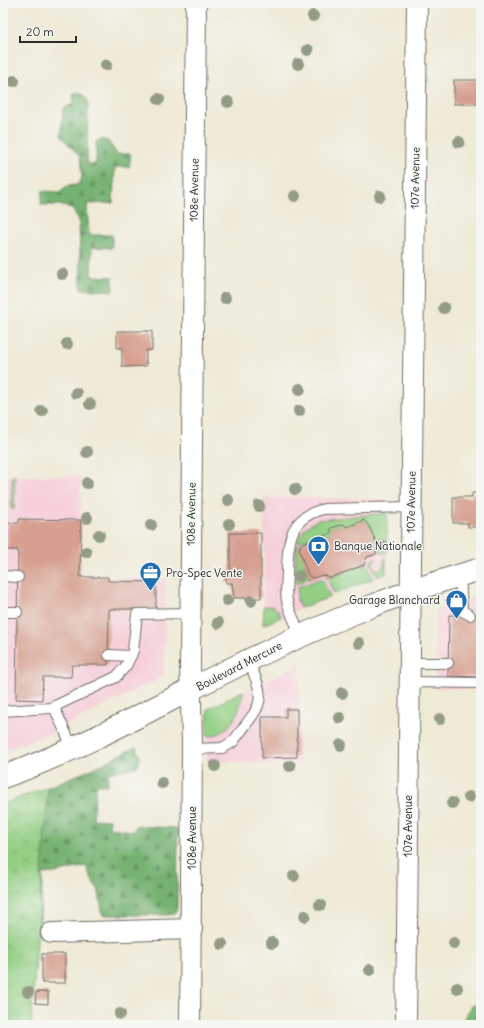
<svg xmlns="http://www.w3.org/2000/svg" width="484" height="1028" font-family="Delius,sans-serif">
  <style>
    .built { fill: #f6cfd9 }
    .grass { fill: #93cf84; stroke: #5f7d58 }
    .forest { fill: url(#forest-firs); stroke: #506e4e }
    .park { fill: url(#park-tufts); stroke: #5f7d58 }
    .building { fill: #d69f8f }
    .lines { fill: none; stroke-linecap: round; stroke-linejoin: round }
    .service-casing { stroke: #706e66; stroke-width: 12 }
    .minor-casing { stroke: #706e66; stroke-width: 22 }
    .tertiary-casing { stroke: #706e66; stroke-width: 24 }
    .service { stroke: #fff; stroke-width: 10 }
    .minor { stroke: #fff; stroke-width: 20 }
    .tertiary { stroke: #fff; stroke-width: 22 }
    .tree { fill: #949c86 }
    .labels { text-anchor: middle; stroke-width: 3; stroke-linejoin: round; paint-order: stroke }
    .street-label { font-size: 11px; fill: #2b2b2b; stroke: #f6f6f2 }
    .poi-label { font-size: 11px; fill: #2b2b2b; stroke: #f6f6f2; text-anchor: start }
  </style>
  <defs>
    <pattern id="forest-firs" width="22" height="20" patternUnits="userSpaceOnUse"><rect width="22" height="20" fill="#76b272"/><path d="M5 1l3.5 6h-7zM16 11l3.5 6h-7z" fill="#61915e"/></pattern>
    <pattern id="park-tufts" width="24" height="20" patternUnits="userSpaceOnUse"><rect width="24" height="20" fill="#93cf84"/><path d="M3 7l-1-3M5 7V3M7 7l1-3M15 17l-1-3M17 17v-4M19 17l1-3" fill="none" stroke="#7fb272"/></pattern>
  </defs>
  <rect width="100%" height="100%" fill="#f6f6f2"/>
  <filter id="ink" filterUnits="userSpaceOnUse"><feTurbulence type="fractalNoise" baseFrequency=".025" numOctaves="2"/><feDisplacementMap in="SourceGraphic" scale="8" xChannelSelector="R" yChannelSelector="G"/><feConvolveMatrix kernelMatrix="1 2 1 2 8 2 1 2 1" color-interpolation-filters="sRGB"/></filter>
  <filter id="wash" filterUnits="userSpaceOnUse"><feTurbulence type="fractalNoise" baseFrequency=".012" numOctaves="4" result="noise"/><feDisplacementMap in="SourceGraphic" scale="16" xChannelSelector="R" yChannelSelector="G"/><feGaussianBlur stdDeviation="0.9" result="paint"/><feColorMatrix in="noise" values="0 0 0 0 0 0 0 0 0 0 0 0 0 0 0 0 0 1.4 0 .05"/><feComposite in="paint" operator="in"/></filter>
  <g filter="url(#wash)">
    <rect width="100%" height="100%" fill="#efead5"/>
    <!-- built -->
    <g class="built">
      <path d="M3,476H81L80,577L165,579L164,676L55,731L3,752Z"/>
      <path d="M300,497L387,500L386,574L334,594L263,625L264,498Z"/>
      <path d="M479,596L478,673L481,674V690L435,688L436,610Z"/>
      <path d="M300,664L299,764L207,761L208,709Z"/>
    </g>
    <!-- grass -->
    <g class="grass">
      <path d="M12,476H15L14,509H11Z"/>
      <path d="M387,513V553H381C372,545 373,529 364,520L347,527L344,524L331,528V533L311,540L310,538L300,542H297L305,528L317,520Z"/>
      <path d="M296,545H301L305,562L304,564L308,575L312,577L296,584Z"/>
      <path d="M385,557H386V574L377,577L370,561L376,558L373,563L375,569L379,570L384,565Z"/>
      <path d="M366,561L373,579L334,594L326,576L330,578L364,565Z"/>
      <path d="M322,578L330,597L300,608L297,600L298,587Z"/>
      <path d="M264,606C275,606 277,607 281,617L263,625Z"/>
      <path d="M243,691C242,710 229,737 207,736L208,709Z"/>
    </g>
    <!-- forest -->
    <g class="forest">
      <path d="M78,92L84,95L88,100L87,164H96V142L100,139L108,141L117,154H131L129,167H115L113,203L87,204L89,235H112V248L92,247L91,276L113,277V291L81,289L79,220L72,209L60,205H41L42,191L59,192L67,186L77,185L82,178L80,157L61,136L63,109L74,103L73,95Z"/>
      <path d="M136,747L140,757L139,764L135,767L108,773V785H96L93,819L110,820L109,828L134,831L136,826L175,828L178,830L177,909L173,914L168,915H103L98,888L94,885L86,866L55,873L43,874L39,933L3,824L47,806L48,787L92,769Z"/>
      <path d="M472,1005H481V1025H433L465,1022L466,1013Z"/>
    </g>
    <!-- park -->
    <path class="park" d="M48,787L31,1025H3V804Z"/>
    <g id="blocks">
      <!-- building -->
      <g class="building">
        <rect x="454" y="80" width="27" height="24"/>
        <path d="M117,331H152V350H146V366L122,367V348H117Z"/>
        <path d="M472,493H481V527H468V523H453V497H472Z"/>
        <path d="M19,519L81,520L80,577H108V581L156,582V609H109L108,665H72L71,677H43L42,700L16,699L18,550H8V523H19Z"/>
        <path d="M364,520L369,526L377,544L376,554L367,557L364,565L330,578L323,575L313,578L308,575L299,549L301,544L331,533V528L344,524L347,527Z"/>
        <path d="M230,533H261V598H234L232,583H226V571H230Z"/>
        <path d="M449,615H479L478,677L448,676Z"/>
        <path d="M286,709H297V757L262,758V717H286Z"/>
        <rect x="42" y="954" width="23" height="29"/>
        <path d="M36,992H48V1004L35,1003Z"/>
      </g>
    </g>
  </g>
  <g filter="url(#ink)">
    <use href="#blocks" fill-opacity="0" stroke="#706e66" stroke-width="1"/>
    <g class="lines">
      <defs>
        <g id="service">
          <path d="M460,575L462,611L470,615"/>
          <path d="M3,576L18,577"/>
          <path d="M3,612H17"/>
          <path d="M301,636C296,624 290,613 287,601C285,591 287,580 287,570C288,540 290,517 324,509L411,507"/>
          <path d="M109,655L131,656"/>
          <path d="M409,663H448"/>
          <path d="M409,682L481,683"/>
          <path d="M54,707L73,749"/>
          <path d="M3,711L51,708L116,677L126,666L133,651L137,614L190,613"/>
          <path d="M192,749L222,748L233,742C259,705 270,705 248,661"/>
        </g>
        <g id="minor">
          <path d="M51,933L192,929"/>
          <path d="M190,1025L192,743L190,665L196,3"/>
          <path d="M406,1025L417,3"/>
        </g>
        <path id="tertiary" d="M3,777C87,747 163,702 243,663C320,626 398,592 481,569"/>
      </defs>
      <!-- service casing -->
      <use href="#service" class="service-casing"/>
      <!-- minor casing -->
      <use href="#minor" class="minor-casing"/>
      <!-- tertiary casing -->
      <use href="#tertiary" class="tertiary-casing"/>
      <!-- service -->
      <use href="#service" class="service"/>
      <!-- minor -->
      <use href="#minor" class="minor"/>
      <!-- tertiary -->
      <use href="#tertiary" class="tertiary"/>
    </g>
    <!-- trees -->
    <g class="tree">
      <circle cx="313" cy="16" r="6"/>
      <circle cx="308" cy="50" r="6"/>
      <circle cx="298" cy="64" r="6"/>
      <circle cx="106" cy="65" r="6"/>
      <circle cx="14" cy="81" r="6"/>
      <circle cx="159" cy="99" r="6"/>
      <circle cx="228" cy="102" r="6"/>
      <circle cx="459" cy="142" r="6"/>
      <circle cx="295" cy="196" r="6"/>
      <circle cx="380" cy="196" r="6"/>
      <circle cx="62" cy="274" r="6"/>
      <circle cx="225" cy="298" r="6"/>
      <circle cx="444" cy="308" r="6"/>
      <circle cx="67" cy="344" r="6"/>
      <circle cx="300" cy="389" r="6"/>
      <circle cx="76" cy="393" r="6"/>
      <circle cx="90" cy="404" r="6"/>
      <circle cx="42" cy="411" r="6"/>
      <circle cx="299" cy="411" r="6"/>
      <circle cx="87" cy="452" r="6"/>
      <circle cx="87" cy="483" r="6"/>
      <circle cx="295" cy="489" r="6"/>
      <circle cx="228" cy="500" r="6"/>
      <circle cx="259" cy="506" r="6"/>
      <circle cx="87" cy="518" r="6"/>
      <circle cx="229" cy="524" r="6"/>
      <circle cx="151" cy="525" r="6"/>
      <circle cx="99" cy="535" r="6"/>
      <circle cx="383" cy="546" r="6"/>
      <circle cx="86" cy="552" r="6"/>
      <circle cx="299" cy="576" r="6"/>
      <circle cx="227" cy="600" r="6"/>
      <circle cx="251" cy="601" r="6"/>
      <circle cx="218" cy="623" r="6"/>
      <circle cx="359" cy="643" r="6"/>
      <circle cx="342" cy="693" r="6"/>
      <circle cx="340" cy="718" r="6"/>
      <circle cx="440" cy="719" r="6"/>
      <circle cx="341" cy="745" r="6"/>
      <circle cx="215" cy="766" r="6"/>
      <circle cx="290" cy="766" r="6"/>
      <circle cx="162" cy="783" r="6"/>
      <circle cx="469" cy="797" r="6"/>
      <circle cx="452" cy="803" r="6"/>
      <circle cx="294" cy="876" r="6"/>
      <circle cx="320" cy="905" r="6"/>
      <circle cx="305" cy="916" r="6"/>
      <circle cx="272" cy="943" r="6"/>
      <circle cx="454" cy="943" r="6"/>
      <circle cx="222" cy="944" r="6"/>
      <circle cx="370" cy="970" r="6"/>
      <circle cx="457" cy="988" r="6"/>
      <circle cx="28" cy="992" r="6"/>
      <circle cx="120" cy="1014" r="6"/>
    </g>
  </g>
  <!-- icons -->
  <defs>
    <symbol id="bank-pin" viewBox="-11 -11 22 30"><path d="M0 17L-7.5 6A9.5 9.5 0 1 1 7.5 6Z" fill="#1f6fb2" stroke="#f6f6f2"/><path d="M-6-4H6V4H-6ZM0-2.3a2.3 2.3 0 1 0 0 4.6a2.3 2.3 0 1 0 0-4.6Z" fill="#fff"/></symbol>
    <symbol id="office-pin" viewBox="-11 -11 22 30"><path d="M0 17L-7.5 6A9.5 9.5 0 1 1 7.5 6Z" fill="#1f6fb2" stroke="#f6f6f2"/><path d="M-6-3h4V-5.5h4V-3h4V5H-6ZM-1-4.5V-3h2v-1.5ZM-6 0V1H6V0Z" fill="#fff"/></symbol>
    <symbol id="shop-pin" viewBox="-11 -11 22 30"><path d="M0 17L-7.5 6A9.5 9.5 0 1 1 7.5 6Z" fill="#1f6fb2" stroke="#f6f6f2"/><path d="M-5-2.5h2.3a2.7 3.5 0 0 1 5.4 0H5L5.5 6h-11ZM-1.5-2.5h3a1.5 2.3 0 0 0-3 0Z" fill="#fff"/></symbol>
  </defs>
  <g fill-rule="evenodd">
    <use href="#bank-pin" x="306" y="534" width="25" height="34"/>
    <use href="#office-pin" x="138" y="560" width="25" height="34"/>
    <use href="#shop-pin" x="444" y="588" width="25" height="34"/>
  </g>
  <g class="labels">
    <!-- street labels -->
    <g class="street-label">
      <text transform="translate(415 178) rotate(-89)" y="4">107e Avenue</text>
      <text transform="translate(194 190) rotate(-89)" y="4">108e Avenue</text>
      <text transform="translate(411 502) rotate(-89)" y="4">107e Avenue</text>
      <text transform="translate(191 514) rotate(-89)" y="4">108e Avenue</text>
      <text transform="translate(239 666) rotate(-27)" y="4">Boulevard Mercure</text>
      <text transform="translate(408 826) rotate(-90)" y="4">107e Avenue</text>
      <text transform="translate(192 838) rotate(-90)" y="4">108e Avenue</text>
    </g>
    <!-- poi labels -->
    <g class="poi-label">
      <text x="334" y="550">Banque Nationale</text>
      <text x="166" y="577">Pro-Spec Vente</text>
      <text x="440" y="604" text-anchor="end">Garage Blanchard</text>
    </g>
  </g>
  <!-- margin -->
  <rect width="484" height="1028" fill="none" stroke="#f6f6f2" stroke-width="16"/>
  <!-- scale -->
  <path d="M20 36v6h56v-6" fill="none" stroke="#2b2b2b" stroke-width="2"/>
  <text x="26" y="36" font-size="12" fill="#2b2b2b" stroke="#f6f6f2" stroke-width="3" paint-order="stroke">20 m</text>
</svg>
